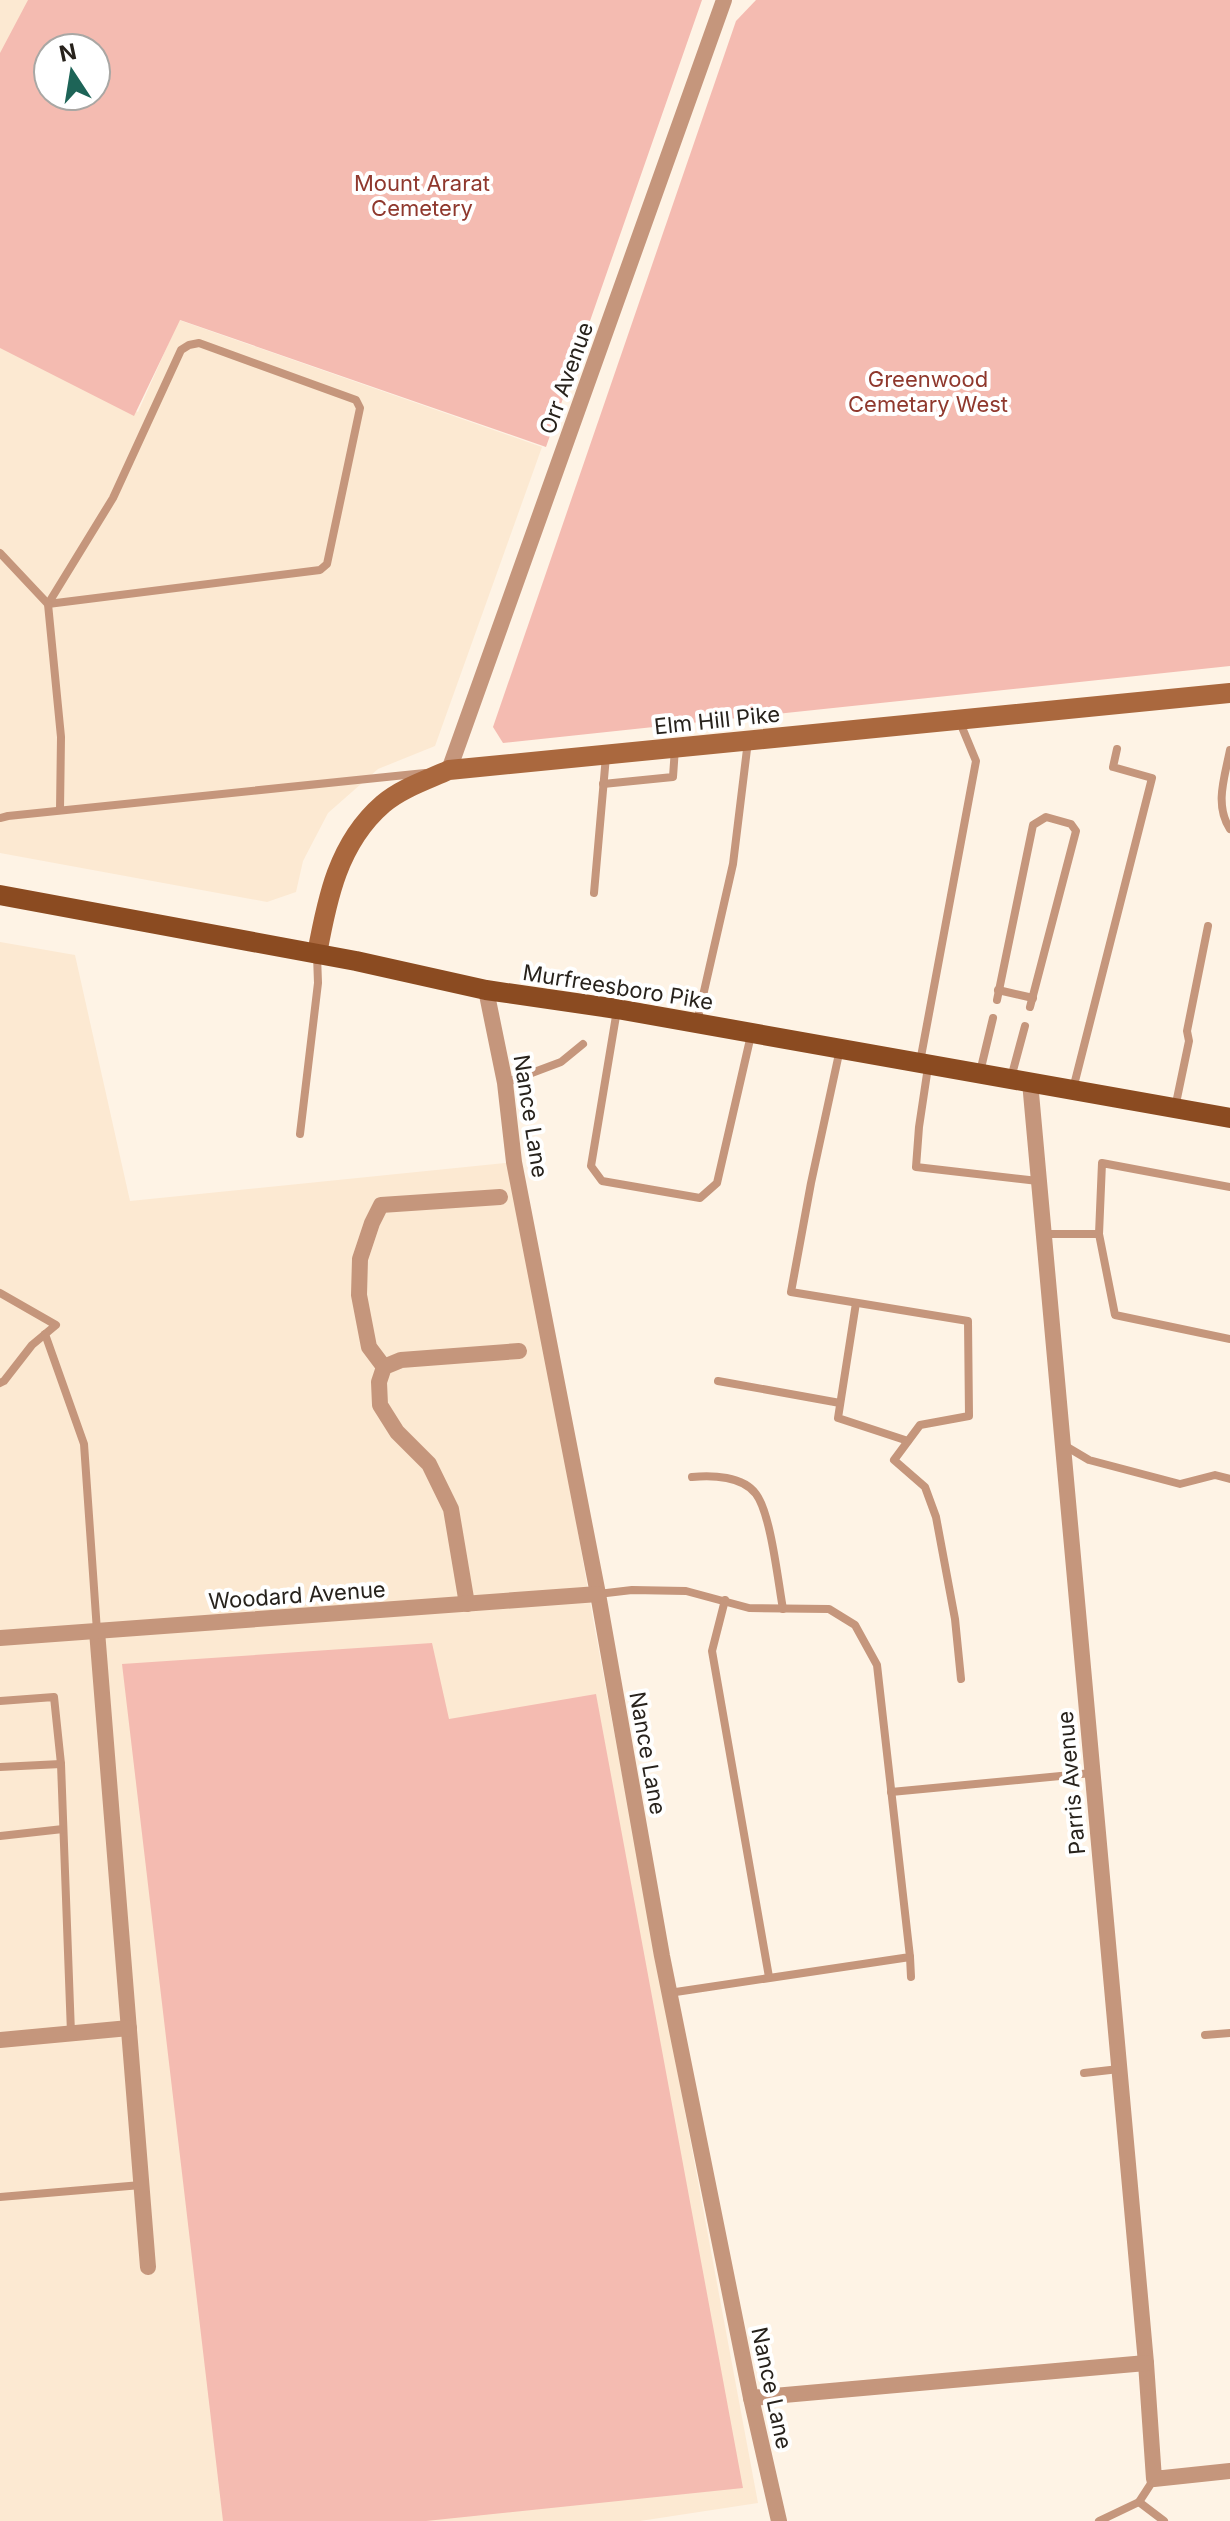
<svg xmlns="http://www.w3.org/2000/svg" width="1230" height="2521" font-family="Inter,sans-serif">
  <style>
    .built { fill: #fce9d2 }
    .green { fill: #f4bbb1; fill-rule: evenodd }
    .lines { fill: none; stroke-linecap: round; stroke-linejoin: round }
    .lane { stroke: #c5967c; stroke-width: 8 }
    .street { stroke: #c5967c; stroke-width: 16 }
    .secondary { stroke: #aa683e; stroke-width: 20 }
    .primary { stroke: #8b4b21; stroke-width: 20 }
    .labels { text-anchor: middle; stroke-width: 8; stroke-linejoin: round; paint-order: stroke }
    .park-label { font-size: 22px; fill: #8f382d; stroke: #fff }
    .street-label { font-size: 22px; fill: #27221c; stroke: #fff }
  </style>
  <rect width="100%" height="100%" fill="#fef3e5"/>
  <!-- built -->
  <g class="built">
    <path d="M0,0H38L0,69Z"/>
    <path d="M179,320L542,447L435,746L378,769L328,813L303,861L296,892L267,902L0,853V347L138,412Z"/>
    <path d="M0,942L75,955L130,1201L514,1162L593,1619L758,2503L640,2521H0Z"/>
  </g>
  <!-- green -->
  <g class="green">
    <path d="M28,0H702L546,447L180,320L134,416L0,348V53ZM48,48H96V96H48Z"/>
    <path d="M756,0H1230V666L503,743L493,727L736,21Z"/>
    <path d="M432,1643L449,1719L596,1694L743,2488L426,2521H223L122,1664Z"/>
  </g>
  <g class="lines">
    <!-- lane -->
    <g class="lane">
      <path d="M199,343L356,400L360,408L327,564L320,570L48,604L113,498L181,350L189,345Z"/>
      <path d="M0,553L48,604L61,737L60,810"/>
      <path d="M1230,750C1225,776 1214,805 1230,829"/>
      <path d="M603,784L673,777L675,748"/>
      <path d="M0,818L8,816L425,773"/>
      <path d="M594,893L606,756"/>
      <path d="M998,990L1033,998"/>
      <path d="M997,1000L1033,825L1046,817L1071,824L1076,831L1030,1007"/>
      <path d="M617,1010L591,1166L602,1181L700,1198L717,1183L751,1035"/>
      <path d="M697,1022L733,864L748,741"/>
      <path d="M840,1049L811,1183L791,1292L968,1321L969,1416L920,1425L894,1460L925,1487L936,1517L955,1619L961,1679"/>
      <path d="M920,1062L976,761L959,720"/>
      <path d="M928,1067L919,1127L916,1167L1038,1181"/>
      <path d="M980,1072L993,1018"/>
      <path d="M1011,1078L1025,1026"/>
      <path d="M505,1083L561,1062L583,1044"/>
      <path d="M1073,1089L1152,778L1113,767L1117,749"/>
      <path d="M1175,1108L1189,1041L1187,1031L1208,926"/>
      <path d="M300,1134L318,983L317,955"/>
      <path d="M1230,1187L1102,1163L1099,1234L1115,1315L1230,1339"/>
      <path d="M1044,1234H1099"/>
      <path d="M0,1293L56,1325L32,1345L4,1381L0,1383"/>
      <path d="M856,1303L838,1418L908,1441"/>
      <path d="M45,1334L84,1444L97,1631"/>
      <path d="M718,1381L840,1403"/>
      <path d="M1062,1444L1089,1460L1180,1484L1215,1475L1230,1479"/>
      <path d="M692,1477C712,1475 743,1476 756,1494C771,1514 778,1582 783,1609"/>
      <path d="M598,1594L632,1590L686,1591L749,1608L829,1609L855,1625L877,1665L910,1957L669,1993"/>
      <path d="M725,1600L712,1651L769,1977"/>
      <path d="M0,1701L54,1697L61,1764L71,2033"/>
      <path d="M0,1767L61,1764"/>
      <path d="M891,1792L1092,1773"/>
      <path d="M0,1836L63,1829"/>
      <path d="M910,1957L911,1977"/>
      <path d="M1205,2035L1230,2033"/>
      <path d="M1084,2073L1119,2069"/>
      <path d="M0,2197L141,2185"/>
      <path d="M1139,2502L1164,2521"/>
      <path d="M1099,2521L1139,2502L1154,2479"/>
    </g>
    <!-- street -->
    <g class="street">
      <path d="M449,770L724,0"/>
      <path d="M486,990L505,1083L514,1162L598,1594L662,1956L751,2398L779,2521"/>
      <path d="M1030,1082L1146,2363L1154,2479L1230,2471"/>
      <path d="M384,1367L369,1347L359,1295L360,1259L372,1223L381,1205L500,1197"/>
      <path d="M467,1604L451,1509L429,1464L397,1432L380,1405L379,1382L384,1367L401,1360L519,1351"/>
      <path d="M97,1631L148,2267"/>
      <path d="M0,1638L598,1594"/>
      <path d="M0,2040L129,2028"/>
      <path d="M751,2398L1146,2363"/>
    </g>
    <!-- secondary -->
    <path class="secondary" d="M317,954C327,899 338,843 383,804C402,788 427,780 449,770L1230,693"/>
    <!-- primary -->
    <path class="primary" d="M0,895L356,961L486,990L617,1009L1230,1118"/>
  </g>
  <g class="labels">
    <!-- park labels -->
    <g class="park-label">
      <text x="422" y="191">Mount Ararat<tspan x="422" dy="25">Cemetery</tspan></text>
      <text x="928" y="387">Greenwood<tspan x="928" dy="25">Cemetary West</tspan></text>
    </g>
    <!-- street labels -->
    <g class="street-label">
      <text transform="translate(566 378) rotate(-70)" y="8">Orr Avenue</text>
      <text transform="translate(717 720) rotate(-6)" y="8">Elm Hill Pike</text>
      <text transform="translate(618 987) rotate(9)" y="8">Murfreesboro Pike</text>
      <text transform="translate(531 1116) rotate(81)" y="8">Nance Lane</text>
      <text transform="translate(297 1595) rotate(-4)" y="8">Woodard Avenue</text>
      <text transform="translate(648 1753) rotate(80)" y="8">Nance Lane</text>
      <text transform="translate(1071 1783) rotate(-95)" y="8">Parris Avenue</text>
      <text transform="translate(772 2388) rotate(78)" y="8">Nance Lane</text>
    </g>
  </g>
  <!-- north arrow -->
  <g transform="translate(72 72) rotate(348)"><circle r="38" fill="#ffffff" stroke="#a9a7a4" stroke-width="2"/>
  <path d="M0-6L14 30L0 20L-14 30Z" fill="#1d6457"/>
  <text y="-12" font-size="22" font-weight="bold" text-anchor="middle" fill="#27221c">N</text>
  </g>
</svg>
